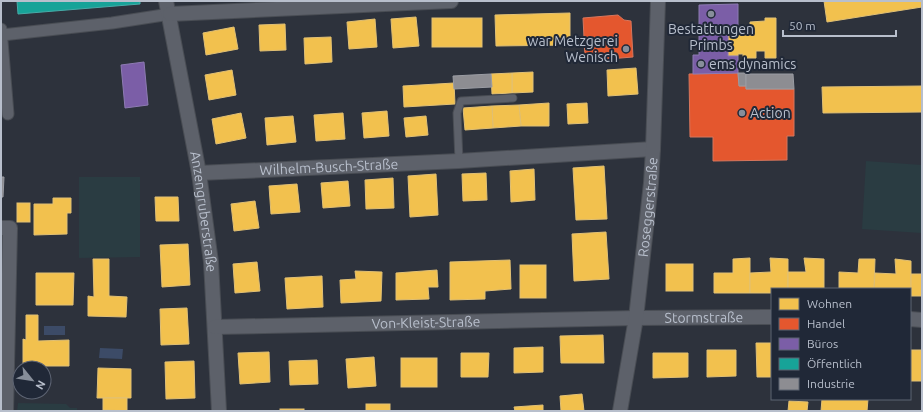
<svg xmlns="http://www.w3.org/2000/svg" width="923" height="412" font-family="Ubuntu,sans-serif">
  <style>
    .green { fill: #2a3c42 }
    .water { fill: #3c4b67 }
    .homes { fill: #f2c14e; stroke: #e1c074 }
    .shops { fill: #e4572e; stroke: #d7765d }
    .offices { fill: #7b5ea7; stroke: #8d7bb2 }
    .public { fill: #17a398; stroke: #47aba8 }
    .industry { fill: #8d8d92; stroke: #9a9ca3 }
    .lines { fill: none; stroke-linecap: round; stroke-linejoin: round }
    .service-casing { stroke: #494d54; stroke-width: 9 }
    .pedestrian-casing { stroke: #494d54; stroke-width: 13 }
    .minor-casing { stroke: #494d54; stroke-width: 16 }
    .service { stroke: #5d616a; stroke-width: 7 }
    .pedestrian { stroke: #5d616a; stroke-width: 11 }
    .minor { stroke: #5d616a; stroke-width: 14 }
    .poi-dot { fill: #878e9a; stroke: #202837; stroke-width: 1.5 }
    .labels { text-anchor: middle; stroke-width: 4; stroke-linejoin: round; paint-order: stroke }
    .poi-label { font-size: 14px; fill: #b8bfcc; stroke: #202837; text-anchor: start }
    .street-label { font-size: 14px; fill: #b8bfcc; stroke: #202837 }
  </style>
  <rect width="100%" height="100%" fill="#2d323c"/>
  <!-- green -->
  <g class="green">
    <path d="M866,161L922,165V233L862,229Z"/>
    <path d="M79,177H140V257L79,258Z"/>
    <path d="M18,403L66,404L70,408H77V411H17Z"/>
  </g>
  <!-- water -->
  <g class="water">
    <rect x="44" y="326" width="21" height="9"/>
    <path d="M100,348L123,349L122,359L99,358Z"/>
  </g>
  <!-- homes -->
  <g class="homes">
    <path d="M824,1H922V7L827,22Z"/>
    <path d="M570,13V45L496,46L495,15Z"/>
    <path d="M416,17L419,46L393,48L391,19Z"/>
    <rect x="432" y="18" width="50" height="29"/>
    <path d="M765,18H776V58H765V51H756V58H743V54H738V56H728V32H738V26H750V22L765,21Z"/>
    <path d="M375,19L377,47L349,49L347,22Z"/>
    <path d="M285,24L286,50L260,51L259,25Z"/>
    <path d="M234,27L238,49L206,55L203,33Z"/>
    <path d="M331,37L332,62L305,64L304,38Z"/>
    <path d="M636,68L638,94L608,96L607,70Z"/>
    <path d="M232,70L236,95L209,100L205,75Z"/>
    <path d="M533,72V92L512,93V73Z"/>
    <path d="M512,73V93L492,94L491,74Z"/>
    <path d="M454,83L455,104L404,107L403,86Z"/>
    <path d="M922,86V112L823,113L822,87Z"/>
    <path d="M549,103V126H521L519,105Z"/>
    <path d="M587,103L588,123L568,124L567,104Z"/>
    <path d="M519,105L521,126L493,128L492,106Z"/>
    <path d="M492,106L493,128L465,130L463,108Z"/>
    <path d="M387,111L389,136L364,138L362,113Z"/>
    <path d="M241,113L246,138L216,144L212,119Z"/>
    <path d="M343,113L345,139L316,141L314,115Z"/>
    <path d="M293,116L296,142L267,145L265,118Z"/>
    <path d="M426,116L428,135L406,137L404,118Z"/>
    <path d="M604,166L607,219L576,220L573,168Z"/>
    <path d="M534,169L535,200L511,202L510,171Z"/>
    <path d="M486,173L487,200L463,201L462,174Z"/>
    <path d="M436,174L438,215L410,217L408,176Z"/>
    <path d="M393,178L394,208L366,209L365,180Z"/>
    <path d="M348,181L350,206L323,208L321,183Z"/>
    <path d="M297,184L300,212L271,214L269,186Z"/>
    <path d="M155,197H178L179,221H156Z"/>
    <path d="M53,198H71V213H67V234L34,235V204H53Z"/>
    <path d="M255,201L259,228L234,231L231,204Z"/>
    <rect x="17" y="203" width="13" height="19"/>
    <path d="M606,232L609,279L574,281L572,234Z"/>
    <path d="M188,244L190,285L162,287L160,245Z"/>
    <path d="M750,258V293H714V273H733V259Z"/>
    <path d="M770,258L788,259V289H772V293H750V273L771,272Z"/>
    <path d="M804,258L824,259V289H788V272H806Z"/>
    <path d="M93,259H109V296L127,297L126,317L88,316V296L94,297Z"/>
    <path d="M859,259H875L874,289H839V272L858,273Z"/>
    <path d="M895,259L911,261V296L910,295V289H874L875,273L896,274Z"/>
    <path d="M510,260L511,289L485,291V299L450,300V262Z"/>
    <path d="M257,262L260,291L235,293L233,264Z"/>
    <rect x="666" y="264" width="27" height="27"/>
    <rect x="520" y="265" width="26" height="33"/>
    <path d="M437,270L438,287H428L429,299L396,300V273Z"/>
    <path d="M355,271L382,272L381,301L341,303L340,280L356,279Z"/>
    <path d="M36,273H74L73,305H36Z"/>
    <rect x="911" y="274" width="11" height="22"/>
    <path d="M322,276L323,307L287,309L285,278Z"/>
    <path d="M187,308L189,344L161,345L160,309Z"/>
    <path d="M26,315H38V341L69,340V366H23V339L26,340Z"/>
    <path d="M603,335L604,363H561L560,336Z"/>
    <path d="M756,343H772V377H757Z"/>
    <path d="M543,347V372L514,373V348Z"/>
    <path d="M707,350H736V376L707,377Z"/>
    <rect x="910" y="350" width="12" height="31"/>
    <path d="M269,352L270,382L240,384L238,353Z"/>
    <path d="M461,353H489L488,377H461Z"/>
    <path d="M653,353H688V377L653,378Z"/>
    <path d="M374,357L376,386L348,388L346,359Z"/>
    <rect x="401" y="358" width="36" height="29"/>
    <path d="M317,360L318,384L290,385L289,361Z"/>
    <path d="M194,361L195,398L166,399L165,362Z"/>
    <path d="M98,368L131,369V398H97Z"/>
    <path d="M582,394L584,411H561L560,396Z"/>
    <path d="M103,398H127V411L103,410Z"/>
    <path d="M822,399H868L867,411H821Z"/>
    <path d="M789,401L808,402L807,411H788Z"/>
    <rect x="366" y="404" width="24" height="7"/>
    <path d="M543,405V411H515L514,407Z"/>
    <rect x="280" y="409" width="24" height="2"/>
  </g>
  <!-- shops -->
  <g class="shops">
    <path d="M618,15L624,20L631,21L633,57L596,60L595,55L585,57L583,18Z"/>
    <path d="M738,73L739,86H746V89H794V136H787V160L713,161V137H690L689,74Z"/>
  </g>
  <!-- offices -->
  <g class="offices">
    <path d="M738,4V32H728V56H738V73L693,74V55H699V5Z"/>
    <path d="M144,62L148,105L125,108L121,65Z"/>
  </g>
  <!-- public -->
  <path class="public" d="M17,1H140V4L18,14Z"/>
  <!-- industry -->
  <g class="industry">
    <path d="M738,73H746V86H739Z"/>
    <path d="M491,74L492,87L454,89L453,76Z"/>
    <path d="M746,74H793L794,89H746Z"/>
    <path d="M1,177H4L3,197H1Z"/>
  </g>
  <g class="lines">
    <defs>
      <path id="service" d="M459,161L457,113L461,101L513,98"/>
      <g id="pedestrian">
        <path d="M1,29L8,114"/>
        <path d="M2,35L112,23L170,14"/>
      </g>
      <g id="minor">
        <path id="s1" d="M166,1L199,173L211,262L219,411"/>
        <path d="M170,14L451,1"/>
        <path id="s2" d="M199,173L459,161L653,149"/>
        <path d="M1,228H10L6,411"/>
        <path d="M910,319L922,320"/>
        <path id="s3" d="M215,327L636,318L772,317"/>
        <path id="s4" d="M620,411L636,318L651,183L653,149L658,1"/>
      </g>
    </defs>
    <!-- service casing -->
    <use href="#service" class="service-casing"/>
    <!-- pedestrian casing -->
    <use href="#pedestrian" class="pedestrian-casing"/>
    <!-- minor casing -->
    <use href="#minor" class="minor-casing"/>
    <!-- service -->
    <use href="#service" class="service"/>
    <!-- pedestrian -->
    <use href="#pedestrian" class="pedestrian"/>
    <!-- minor -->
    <use href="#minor" class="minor"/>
  </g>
  <!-- markers -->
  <g class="poi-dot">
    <circle cx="711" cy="14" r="4"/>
    <circle cx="626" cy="49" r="4"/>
    <circle cx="701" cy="64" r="4"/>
    <circle cx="742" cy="113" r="4"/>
  </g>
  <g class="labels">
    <!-- poi labels -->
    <g class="poi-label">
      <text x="711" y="34" text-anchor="middle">Bestattungen<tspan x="711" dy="16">Primbs</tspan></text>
      <text x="618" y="46" text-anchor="end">war Metzgerei<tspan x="618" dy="16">Wenisch</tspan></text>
      <text x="709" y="69">ems dynamics</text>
      <text x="750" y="118">Action</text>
    </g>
    <!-- street labels -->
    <g class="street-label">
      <text dy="5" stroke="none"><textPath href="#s2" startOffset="130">Wilhelm-Busch-Straße</textPath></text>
      <text dy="5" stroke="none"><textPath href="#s4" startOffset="206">Roseggerstraße</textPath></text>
      <text dy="5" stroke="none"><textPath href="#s1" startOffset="214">Anzengruberstraße</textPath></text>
      <text dy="5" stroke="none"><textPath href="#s3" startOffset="489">Stormstraße</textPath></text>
      <text dy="5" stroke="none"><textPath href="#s3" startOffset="211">Von-Kleist-Straße</textPath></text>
    </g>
  </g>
  <!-- border -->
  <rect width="923" height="412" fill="none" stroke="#b8bfcc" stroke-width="4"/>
  <!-- legend -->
  <rect x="771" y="288" width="140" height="112" fill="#202837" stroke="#5d6473"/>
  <rect x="779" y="298" width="20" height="12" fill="#f2c14e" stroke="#5d6473"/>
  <text x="807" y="308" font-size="12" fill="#b8bfcc">Wohnen</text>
  <rect x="779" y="318" width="20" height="12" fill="#e4572e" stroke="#5d6473"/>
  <text x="807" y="328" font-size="12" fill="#b8bfcc">Handel</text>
  <rect x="779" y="338" width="20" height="12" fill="#7b5ea7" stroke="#5d6473"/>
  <text x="807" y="348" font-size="12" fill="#b8bfcc">Büros</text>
  <rect x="779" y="358" width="20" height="12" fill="#17a398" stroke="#5d6473"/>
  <text x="807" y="368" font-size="12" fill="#b8bfcc">Öffentlich</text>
  <rect x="779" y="378" width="20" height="12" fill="#8d8d92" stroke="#5d6473"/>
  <text x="807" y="388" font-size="12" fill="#b8bfcc">Industrie</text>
  <!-- north arrow -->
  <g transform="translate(32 380) rotate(120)"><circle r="19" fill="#202837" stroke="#5d6473"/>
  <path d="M0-3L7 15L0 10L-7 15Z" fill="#878e9a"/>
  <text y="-6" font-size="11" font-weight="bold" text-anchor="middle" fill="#b8bfcc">N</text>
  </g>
  <!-- scale -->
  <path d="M783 30v6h113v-6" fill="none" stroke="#b8bfcc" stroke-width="2"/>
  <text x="789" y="30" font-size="12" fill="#b8bfcc" stroke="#202837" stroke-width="3" paint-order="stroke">50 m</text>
</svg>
